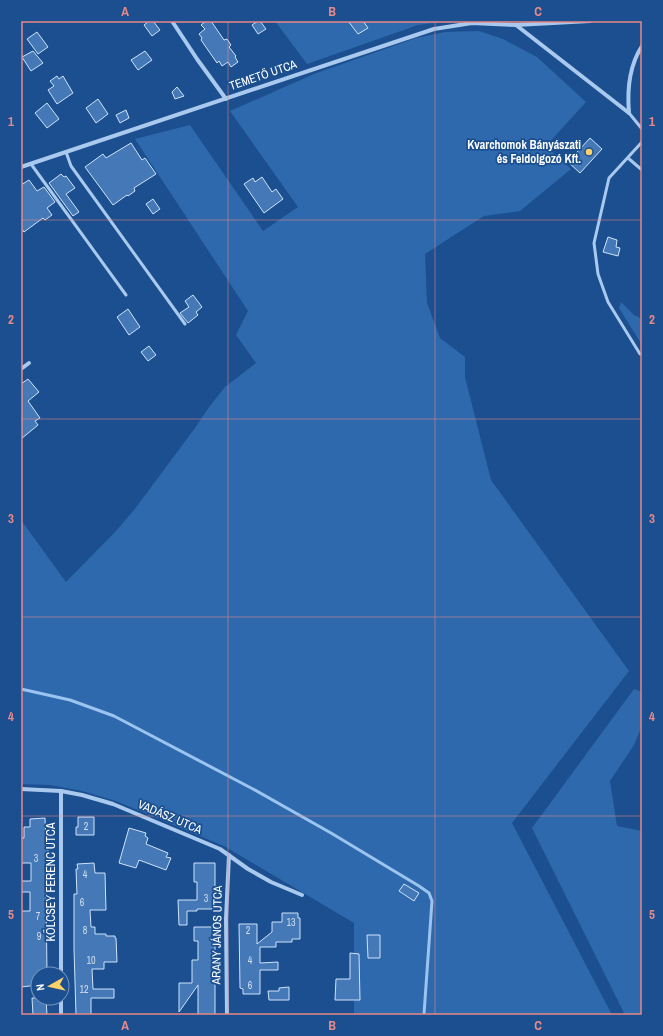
<svg xmlns="http://www.w3.org/2000/svg" width="663" height="1036" font-family="'Archivo Narrow',sans-serif">
  <style>
    .green { fill: #2e69ad }
    .lines { fill: none; stroke-linecap: round; stroke-linejoin: round }
    .stream { stroke: #9cc4f0; stroke-width: 3 }
    .building { fill: #4478b7; stroke: #cfe3fa }
    .service { stroke: #a9c9ee; stroke-width: 3 }
    .minor { stroke: #a9c9ee; stroke-width: 4 }
    .grid { fill: none; stroke: #e88989; stroke-width: 1; stroke-opacity: 0.55 }
    .poi-dot { fill: #ffd166; stroke: #1b4f8f; stroke-width: 1.5 }
    .labels { text-anchor: middle; stroke-width: 3.5; stroke-linejoin: round; paint-order: stroke }
    .number-label { font-size: 10px; fill: #d0dded }
    .street-label { font-size: 12px; fill: #fff; stroke: #1b4f8f }
    .poi-label { font-size: 12px; font-weight: bold; fill: #fff; stroke: #1b4f8f; text-anchor: end }
    .neatline { fill: none; stroke: #e88989; stroke-width: 1.5 }
    .grid-label { font-size: 13px; text-anchor: middle; font-weight: bold; fill: #e88989 }
  </style>
  <rect width="100%" height="100%" fill="#1b4f8f"/>
  <!-- green -->
  <g class="green">
    <path d="M275,21H450L418,25L307,64Z"/>
    <path d="M479,31L503,39L537,57L586,102L546,146L571,169L520,211L484,216L425,254L427,303L440,338L465,357V377L491,480L629,671L512,823L612,1015H354V923L224,846L116,801L82,791L50,785L21,784V520L66,582L116,531L134,510L195,428L209,407L225,387L256,363L236,335L248,311L135,139L190,125L263,231L298,207L230,111L314,74L416,38L445,32Z"/>
    <path d="M621,302L634,315L642,319V345L619,308Z"/>
    <path d="M634,689L642,692V726L634,745L610,781L617,826L642,831V1015H625L532,828Z"/>
  </g>
  <g class="lines">
    <!-- stream -->
    <path class="stream" d="M21,689L70,700L114,716L253,789L331,833L419,886L429,893L432,901L424,1014"/>
  </g>
  <!-- building -->
  <g class="building">
    <path d="M149,21H153L160,30L152,36L144,25Z"/>
    <path d="M206,21H211L224,40L227,39L231,45L229,47L236,56L235,57L238,62L231,67L228,62L222,66L219,61L217,63L201,40L202,38L199,34L205,29L201,25Z"/>
    <path d="M258,21H260L266,29L258,34L252,25Z"/>
    <path d="M348,21H363L368,28L358,34Z"/>
    <path d="M37,32L48,47L38,54L27,39Z"/>
    <path d="M33,51L43,63L31,71L22,57Z"/>
    <path d="M145,51L152,60L138,70L131,60Z"/>
    <path d="M57,76L59,79L63,76L73,93L57,104L48,90L54,86L50,81Z"/>
    <path d="M177,87L184,96L175,99L172,92Z"/>
    <path d="M98,99L108,114L96,123L86,108Z"/>
    <path d="M47,103L59,119L47,128L35,113Z"/>
    <path d="M126,110L129,118L120,123L116,115Z"/>
    <path d="M590,138L602,149L580,173L568,162Z"/>
    <path d="M131,143L142,160L145,158L156,174L134,188L135,191L128,196L127,195L113,205L85,167L103,154L106,158Z"/>
    <path d="M61,174L64,177L66,176L75,188L66,194L79,212L73,216L49,183Z"/>
    <path d="M262,177L272,192L276,189L283,199L264,213L244,184L253,178L255,182Z"/>
    <path d="M29,180L37,191L44,187L55,202L47,208L52,215L45,220L43,218L24,232L21,228V185Z"/>
    <path d="M153,199L160,209L153,214L146,204Z"/>
    <path d="M608,237L617,240L616,247L620,248L618,256L603,252Z"/>
    <path d="M193,295L202,307L196,312L198,315L188,323L180,313L189,307L185,301Z"/>
    <path d="M128,309L140,327L129,335L117,317Z"/>
    <path d="M149,346L156,355L148,361L141,352Z"/>
    <path d="M28,379L39,392L28,401L40,418L35,421L38,425L21,439V384Z"/>
    <path d="M78,817H94V835H76V827H78Z"/>
    <path d="M45,818L46,844H48V862H47V892H46L47,974H38V985L21,987V911H30V892H21V881H31V863H21V838H24V827H30V819Z"/>
    <path d="M129,828L146,833L145,836L148,838L146,844L168,853L166,857L171,858L166,870L139,860L136,868L119,863Z"/>
    <path d="M94,863L95,873H105L106,910H90L91,927H95V934H106V936H115V938H116L117,962H104V969H92L93,989H114V998H91V1015H76L74,949V894H77L76,869H78L77,864Z"/>
    <path d="M194,863H215V909H197V911H187V925H179L178,900H197V882H194Z"/>
    <path d="M404,884L419,893L414,901L399,891Z"/>
    <path d="M282,913H298V918H300V939H292V942H276V947H260V963L278,962V970H260V994H243V989L240,988L239,924H257V944L272,932V922H282Z"/>
    <path d="M194,927H215V1015H198V985L179,1012V983H192V960H198V941H194Z"/>
    <path d="M367,935H380V958H368Z"/>
    <path d="M350,953L359,954L360,1000H335L336,979H350Z"/>
    <path d="M289,987V1000H269L268,991H279V988Z"/>
    <path d="M32,998H46L47,1015H33Z"/>
  </g>
  <g class="lines">
    <!-- service -->
    <g class="service">
      <path d="M629,113L642,129"/>
      <path d="M66,152L71,166L185,324"/>
      <path d="M628,158L642,170"/>
      <path d="M31,164L126,295"/>
      <path d="M640,354L608,302L598,274L594,243L609,178L642,142"/>
    </g>
    <!-- minor -->
    <g class="minor">
      <path d="M172,21L197,59L226,99"/>
      <path d="M516,25L629,113"/>
      <path d="M629,113C627,90 629,66 642,46"/>
      <path d="M21,167L434,29L472,23L516,25L590,21"/>
      <path d="M21,369L29,363"/>
      <path d="M21,789L61,791L82,795L113,804L220,849L248,869L271,882L302,895"/>
      <path d="M61,974V791"/>
      <path d="M61,1015V998"/>
      <path d="M227,1015L226,919L229,855"/>
    </g>
  </g>
  <!-- grid -->
  <path class="grid" d="M228,21V1015M435,21V1015M21,220H642M21,419H642M21,617H642M21,816H642"/>
  <!-- markers -->
  <circle class="poi-dot" cx="589" cy="152" r="4"/>
  <g class="labels">
    <!-- number labels -->
    <g class="number-label">
      <text x="86" y="830">2</text>
      <text x="36" y="862">3</text>
      <text x="85" y="878">4</text>
      <text x="206" y="902">3</text>
      <text x="82" y="906">6</text>
      <text x="38" y="920">7</text>
      <text x="291" y="926">13</text>
      <text x="85" y="934">8</text>
      <text x="248" y="934">2</text>
      <text x="39" y="940">9</text>
      <text x="91" y="964">10</text>
      <text x="250" y="964">4</text>
      <text x="250" y="989">6</text>
      <text x="84" y="993">12</text>
    </g>
    <!-- street labels -->
    <g class="street-label">
      <text transform="translate(263 75) rotate(-19)" y="4">TEMETŐ UTCA</text>
      <text transform="translate(170 817) rotate(23)" y="4">VADÁSZ UTCA</text>
      <text transform="translate(51 882) rotate(-90)" y="4">KÖLCSEY FERENC UTCA</text>
      <text transform="translate(217 935) rotate(-89)" y="4">ARANY JÁNOS UTCA</text>
    </g>
    <!-- poi labels -->
    <g class="poi-label">
      <text x="581" y="149">Kvarchomok Bányászati<tspan x="581" dy="14">és Feldolgozó Kft.</tspan></text>
    </g>
  </g>
  <!-- border -->
  <rect width="663" height="1036" fill="none" stroke="#1b4f8f" stroke-width="44"/>
  <!-- north arrow -->
  <g transform="translate(50 986) rotate(262)"><circle r="19" fill="#1b4f8f" stroke="#7695bc"/>
  <path d="M0-3L7 15L0 10L-7 15Z" fill="#ffd166"/>
  <text y="-6" font-size="11" font-weight="bold" text-anchor="middle" fill="#ffffff">N</text>
  </g>
  <rect x="22" y="22" width="619" height="992" class="neatline"/>
  <g class="grid-label">
    <text x="125" y="16">A</text>
    <text x="332" y="16">B</text>
    <text x="538" y="16">C</text>
    <text x="11" y="126">1</text>
    <text x="652" y="126">1</text>
    <text x="11" y="324">2</text>
    <text x="652" y="324">2</text>
    <text x="11" y="523">3</text>
    <text x="652" y="523">3</text>
    <text x="11" y="721">4</text>
    <text x="652" y="721">4</text>
    <text x="11" y="919">5</text>
    <text x="652" y="919">5</text>
    <text x="125" y="1030">A</text>
    <text x="332" y="1030">B</text>
    <text x="538" y="1030">C</text>
  </g>
</svg>
